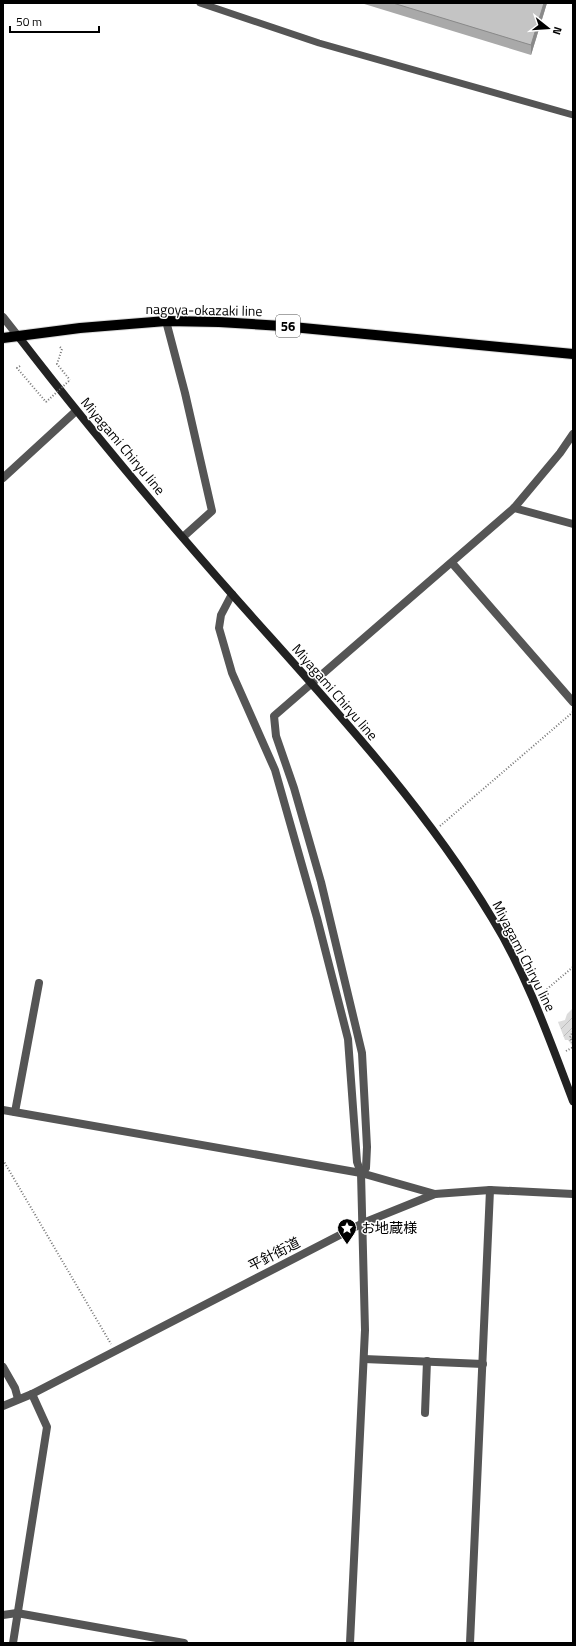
<svg xmlns="http://www.w3.org/2000/svg" width="576" height="1646" font-family="'Titillium Web','Noto Sans JP',sans-serif">
  <style>
    .garden { fill: url(#garden-furrows) }
    .lines { fill: none; stroke-linecap: round; stroke-linejoin: round }
    .primary-casing { stroke: #dbdbdb; stroke-width: 12 }
    .path { stroke: #777; stroke-width: 2; stroke-dasharray: 1 2; stroke-linecap: butt }
    .service { stroke: #555; stroke-width: 7 }
    .minor { stroke: #555; stroke-width: 8 }
    .tertiary { stroke: #555; stroke-width: 8 }
    .secondary { stroke: #222; stroke-width: 8 }
    .primary { stroke: #000; stroke-width: 10 }
    .path-bridge { stroke: #777; stroke-width: 2; stroke-dasharray: 1 2; stroke-linecap: butt }
    .wall { fill: #a9a9a9 }
    .shaded-wall { fill: #898989 }
    .building { fill: #c4c4c4; stroke: #898989 }
    .labels { text-anchor: middle; stroke-width: 3; stroke-linejoin: round; paint-order: stroke }
    .shield { fill: #fff; stroke: #4c4c4c; stroke-width: 1 }
    .shield-label { font-size: 13px; font-weight: bold; fill: #000 }
    .street-label { font-size: 14px; fill: #000; stroke: #fff }
    .poi-label { font-size: 14px; fill: #000; stroke: #fff; text-anchor: start }
  </style>
  <defs>
    <pattern id="garden-furrows" width="10" height="10" patternUnits="userSpaceOnUse"><rect width="10" height="10" fill="#dcdcdc"/><path d="M-1 1l2-2M0 10L10 0M9 11l2-2" fill="none" stroke="#bbb"/></pattern>
  </defs>
  <rect width="100%" height="100%" fill="#fff"/>
  <!-- garden -->
  <path class="garden" d="M573,1008V1047L568,1040H565L558,1022L565,1020L567,1014Z"/>
  <g class="lines">
    <defs>
      <path id="primary" d="M3,338L80,328L166,321L219,322L282,326L573,354"/>
    </defs>
    <!-- primary casing -->
    <use href="#primary" class="primary-casing"/>
    <!-- path -->
    <g class="path">
      <path d="M60,347L62,349L57,364L70,380"/>
      <path d="M20,366L17,368L46,402"/>
      <path d="M440,826L573,712"/>
      <path d="M540,995L573,967"/>
      <path d="M573,1031L570,1038L573,1043"/>
      <path d="M566,1051L573,1047"/>
      <path d="M3,1160L111,1344"/>
    </g>
    <!-- service -->
    <path class="service" d="M200,3L319,43L573,115"/>
    <!-- minor -->
    <g class="minor">
      <path d="M166,321L185,393L212,511L183,537"/>
      <path d="M3,478L76,411"/>
      <path d="M514,508L573,524"/>
      <path d="M232,594L221,615L219,628L232,673L275,770L317,918L348,1039L357,1162L361,1173"/>
      <path d="M3,1110L361,1173L435,1194"/>
      <path d="M15,1112L39,983"/>
      <path d="M364,1359L483,1364"/>
      <path d="M3,1367L15,1388L18,1399"/>
      <path d="M425,1413L427,1361"/>
      <path d="M3,1615L17,1613L184,1643"/>
      <path d="M13,1643L47,1427L32,1394"/>
      <path d="M350,1643L365,1330L361,1173L366,1168L367,1147L362,1053L321,882L294,788L276,736L274,716L514,508L560,453L573,434"/>
    </g>
    <!-- tertiary -->
    <g class="tertiary">
      <path d="M3,317L18,336"/>
      <path d="M452,563L573,702"/>
      <path d="M3,1406L32,1394L363,1223L435,1194L490,1190L573,1194"/>
      <path d="M470,1643L490,1190"/>
    </g>
    <!-- secondary -->
    <path class="secondary" d="M18,336C88,427 162,515 238,601C327,701 423,803 492,918C527,975 549,1038 573,1101"/>
    <!-- primary -->
    <use href="#primary" class="primary"/>
    <!-- path-bridge -->
    <path class="path-bridge" d="M46,402L70,380"/>
  </g>
  <!-- wall -->
  <path class="wall" d="M361,3H547L531,55Z"/>
  <!-- shaded-wall -->
  <path class="shaded-wall" d="M544,3H547L531,55V45Z"/>
  <!-- building -->
  <path class="building" d="M393,3H544L531,45Z"/>
  <!-- icons -->
  <defs>
    <symbol id="sight-pin" viewBox="-11 -11 22 30"><path d="M0 17L-7.5 6A9.5 9.5 0 1 1 7.5 6Z" fill="#000" stroke="#fff"/><path d="M0-6L1.8-2.2L6-1.7L2.9 1.2L3.7 5.4L0 3.3L-3.7 5.4L-2.9 1.2L-6-1.7L-1.8-2.2Z" fill="#fff"/></symbol>
  </defs>
  <g fill-rule="evenodd">
    <use href="#sight-pin" x="336" y="1217" width="22" height="30"/>
  </g>
  <g class="labels">
    <!-- shield labels -->
    <rect class="shield" x="276" y="315" width="24" height="22" rx="3"/>
    <g class="shield-label">
      <text x="288" y="331">56</text>
    </g>
    <!-- street labels -->
    <g class="street-label">
      <text transform="translate(204 310) rotate(1)" y="5">nagoya-okazaki line</text>
      <text transform="translate(123 446) rotate(50)" y="5">Miyagami Chiryu line</text>
      <text transform="translate(335 692) rotate(49)" y="5">Miyagami Chiryu line</text>
      <text transform="translate(524 956) rotate(63)" y="5">Miyagami Chiryu line</text>
      <text transform="translate(274 1254) rotate(-27)" y="5">平針街道</text>
    </g>
    <!-- poi labels -->
    <g class="poi-label">
      <text x="361" y="1233">お地蔵様</text>
    </g>
  </g>
  <!-- border -->
  <rect width="576" height="1646" fill="none" stroke="#000000" stroke-width="8"/>
  <!-- north arrow -->
  <g transform="translate(548 28) rotate(107)" stroke="#ffffff" stroke-width="3" paint-order="stroke">
  <path d="M0-3L7 15L0 10L-7 15Z" fill="#000000"/>
  <text y="-6" font-size="11" font-weight="bold" text-anchor="middle" fill="#000000">N</text>
  </g>
  <!-- scale -->
  <path d="M10 26v6h89v-6" fill="none" stroke="#000000" stroke-width="2"/>
  <text x="16" y="26" font-size="12" fill="#000000" stroke="#ffffff" stroke-width="3" paint-order="stroke">50 m</text>
</svg>
